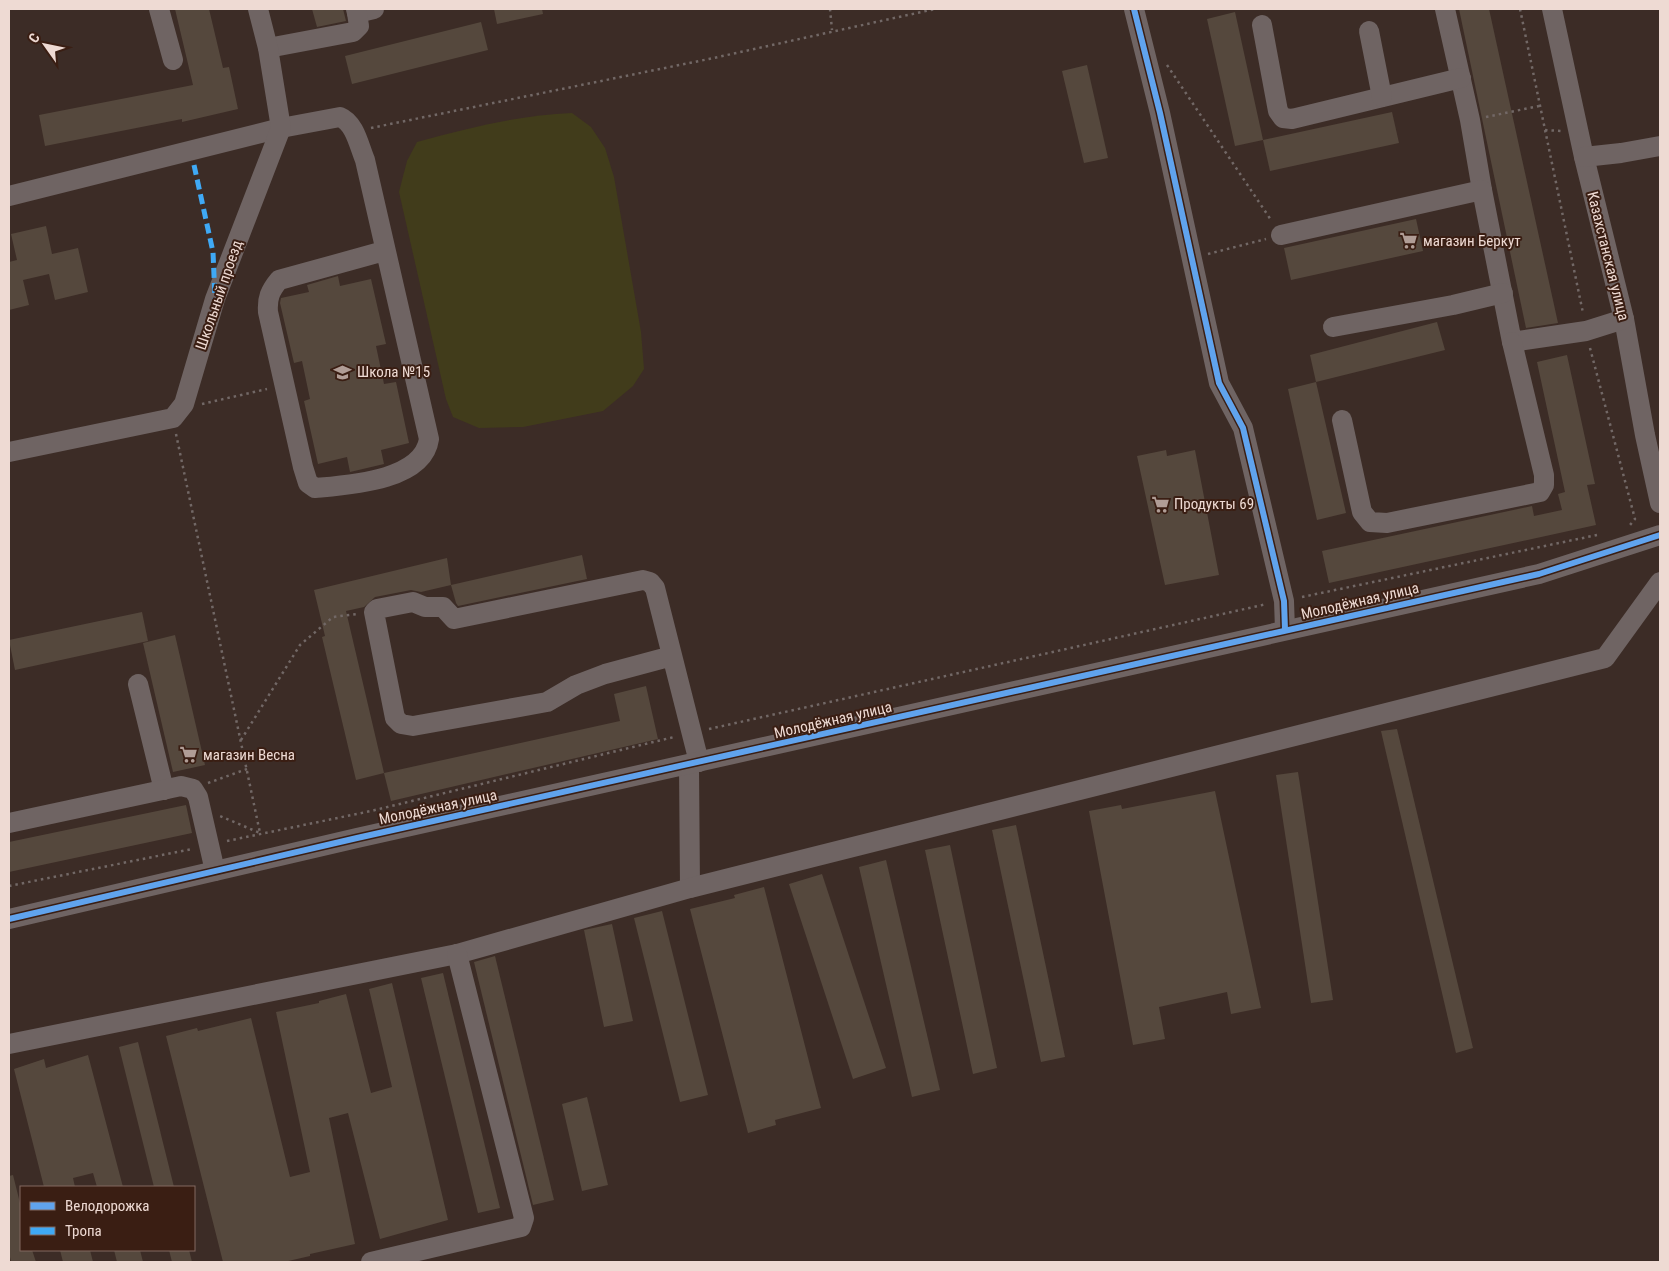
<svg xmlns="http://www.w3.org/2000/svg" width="1669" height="1271" font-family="'Roboto Condensed',sans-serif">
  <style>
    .green { fill: #413c1b }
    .building { fill: #55483d }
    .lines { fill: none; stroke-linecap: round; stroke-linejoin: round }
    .path { stroke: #726866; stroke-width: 2.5; stroke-dasharray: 2.5 4; stroke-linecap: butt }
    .minor { stroke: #6f6463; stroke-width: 20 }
    .quiet { stroke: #3fa9f5; stroke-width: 5; stroke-dasharray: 10 5; stroke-linecap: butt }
    .cycleway-casing { stroke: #3a1e13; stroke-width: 9 }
    .cycleway { stroke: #60a3ed; stroke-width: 6 }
    .labels { text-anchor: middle; stroke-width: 4; stroke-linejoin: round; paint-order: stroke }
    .poi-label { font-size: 15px; fill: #eedad3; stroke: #3a1e13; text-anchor: start }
    .street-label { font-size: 15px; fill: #eedad3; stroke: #3a1e13 }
  </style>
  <rect width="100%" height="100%" fill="#3c2c26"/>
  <!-- green -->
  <path class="green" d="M572,113L591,127L605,148L614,177L641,332L644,369L633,386L603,411L523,427L479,428L453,417L446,399L399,192L407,161L417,142C468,128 520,115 572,113Z"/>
  <!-- building -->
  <g class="building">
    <path d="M175,9H209L223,68L229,67L238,109L182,122V119L45,146L39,115L193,85Z"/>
    <path d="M312,9H343L346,21L317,27Z"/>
    <path d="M494,9H542L543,14L497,24Z"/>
    <path d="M1459,9H1489L1558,323L1526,328Z"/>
    <path d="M1235,12L1263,140L1235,146L1207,19Z"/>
    <path d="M481,22L488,50L352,84L345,56Z"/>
    <path d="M1087,65L1108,158L1084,163L1062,71Z"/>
    <path d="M1392,112L1399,143L1270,171L1263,140Z"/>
    <path d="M1416,219L1423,251L1291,280L1284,248Z"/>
    <path d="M46,226L52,254L78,248L88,292L55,300L49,274L23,280L29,305L9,310V262L17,260L11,234Z"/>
    <path d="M338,276L340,286L371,279L386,344L376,346L384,384L396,382L409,443L381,450L384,464L350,472L347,457L318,464L304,401L310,399L302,361L294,363L280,303L281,298L309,292L307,285Z"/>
    <path d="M1437,322L1445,350L1316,382L1310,355Z"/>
    <path d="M1567,355L1595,484L1587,485L1596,525L1329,583L1322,551L1532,506L1534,516L1562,510L1558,494L1565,492L1537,362Z"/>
    <path d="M1316,382L1346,513L1317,520L1288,389Z"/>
    <path d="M1166,450L1167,456L1195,450L1219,575L1165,585L1137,456Z"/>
    <path d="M582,555L587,579L458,606L456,603L451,585Z"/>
    <path d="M447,558L451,585L421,592L411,590L375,597L364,607L346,611L384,773L356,780L322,637L325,636L314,590Z"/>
    <path d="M142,612L148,641L15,670L9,640Z"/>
    <path d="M175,635L205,765L173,772L143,643Z"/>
    <path d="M646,686L658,739L391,801L384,773L620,721L614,694Z"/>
    <path d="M1397,729L1473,1048L1456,1053L1381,731Z"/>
    <path d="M1298,772L1333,1000L1311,1003L1276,775Z"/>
    <path d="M1215,791L1261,1008L1231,1014L1227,992L1159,1007L1165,1039L1133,1045L1089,811L1121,805L1122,809Z"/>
    <path d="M186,805L192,833L9,872V842Z"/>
    <path d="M1016,825L1065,1057L1041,1062L992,830Z"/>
    <path d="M950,845L997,1068L973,1074L925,850Z"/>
    <path d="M886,860L940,1090L912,1097L859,867Z"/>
    <path d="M822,874L886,1068L853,1079L789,884Z"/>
    <path d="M764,887L821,1108L775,1120L776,1125L748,1133L690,909L735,898L734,895Z"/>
    <path d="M662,911L708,1095L680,1102L634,918Z"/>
    <path d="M612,924L633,1021L604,1027L584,930Z"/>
    <path d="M495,956L554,1200L533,1205L474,962Z"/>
    <path d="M443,973L500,1208L478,1213L421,978Z"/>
    <path d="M392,983L448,1220L380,1239L348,1113L329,1118L355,1244L310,1254V1256L284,1262H223L166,1036L197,1028L198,1031L251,1018L290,1177L310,1172L276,1012L319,1003V1001L346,994L371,1093L392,1087L369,989Z"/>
    <path d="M138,1042L174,1187H154L119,1047Z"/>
    <path d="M88,1055L123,1187H97L93,1173L73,1178L75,1187H44L14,1069L44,1059L46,1068Z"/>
    <path d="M587,1097L608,1185L582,1191L562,1104Z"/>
    <path d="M13,1175L21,1207V1250H32L36,1262H11L9,1252V1176Z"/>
    <path d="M60,1250H90L93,1262H63Z"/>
    <path d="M114,1250H140L143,1262H117Z"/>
    <path d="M169,1250H189L192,1262H172Z"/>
  </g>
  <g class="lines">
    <!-- path -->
    <g class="path">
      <path d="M830,9L832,30"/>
      <path d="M1520,9L1583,313"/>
      <path d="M1167,65L1271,220"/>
      <path d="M1486,117L1539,106"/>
      <path d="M371,128L709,59L935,9"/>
      <path d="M1545,130L1561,131"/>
      <path d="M1208,254L1266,239"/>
      <path d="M1590,348L1635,519L1630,525"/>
      <path d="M202,404L267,389"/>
      <path d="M176,434L260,833L220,816"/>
      <path d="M1302,597L1597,535"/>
      <path d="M709,729L1267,604"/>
      <path d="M241,740L300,645L333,617L357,614"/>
      <path d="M208,783L247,769"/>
      <path d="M227,841L371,811L674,737"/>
      <path d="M9,886L192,849"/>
    </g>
    <!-- minor -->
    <g class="minor">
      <path d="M159,9L173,60"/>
      <path d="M356,9L357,13L374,9"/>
      <path d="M1134,9L1160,113L1219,383L1243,428L1284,601L1285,630"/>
      <path d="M1445,9L1470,120L1482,190"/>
      <path d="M1552,9L1584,157L1624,319L1645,435L1660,503"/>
      <path d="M1262,25L1278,111L1283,118L1292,119L1461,78"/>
      <path d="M1369,31L1382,97"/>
      <path d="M268,48L353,32L359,26L357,13"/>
      <path d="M1584,157L1621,153L1660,146"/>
      <path d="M9,196L281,128L340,117C355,123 359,146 365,160L429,439C423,481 348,485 315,488L308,483L303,467L268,312C267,298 270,291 279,280L384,251"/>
      <path d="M1281,235L1482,190L1512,342L1586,331L1624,319"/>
      <path d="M1333,327L1453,305L1503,293"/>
      <path d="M1342,420L1362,512L1370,522L1387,523L1540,492L1544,485V475L1512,342"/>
      <path d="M9,452L173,418L184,404L215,299L281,128L268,48L258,9"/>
      <path d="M672,656L605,674L576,685L547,702L413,726L401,724L395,718L374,612L377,609L413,602L425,607H443L454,619L643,580L650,582L655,588L699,762"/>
      <path d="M138,684L164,790"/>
      <path d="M689,765L690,888"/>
      <path d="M9,823L181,786L193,789L198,797L215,871"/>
      <path d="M9,919L357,838L1539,574L1660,535"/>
      <path d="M9,1044L457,954L690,888L1605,658L1660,582"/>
      <path d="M371,1262L521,1227L524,1218L457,954"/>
    </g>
    <!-- quiet -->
    <path class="quiet" d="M194,165L213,252L215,299"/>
    <defs>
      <g id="cycleway">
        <path d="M1134,9L1160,113L1219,383L1243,428L1284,601L1285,630"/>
        <path d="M9,919L357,838L1539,574L1660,535"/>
      </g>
    </defs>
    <!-- cycleway casing -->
    <use href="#cycleway" class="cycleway-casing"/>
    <!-- cycleway -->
    <use href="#cycleway" class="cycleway"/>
  </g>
  <!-- icons -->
  <defs>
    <symbol id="supermarket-bare" viewBox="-9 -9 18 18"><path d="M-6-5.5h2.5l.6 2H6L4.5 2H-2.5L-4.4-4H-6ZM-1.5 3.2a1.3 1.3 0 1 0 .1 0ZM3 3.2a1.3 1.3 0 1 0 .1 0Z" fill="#b09d96" stroke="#3a1e13" stroke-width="2.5" paint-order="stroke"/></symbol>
    <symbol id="school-bare" viewBox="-9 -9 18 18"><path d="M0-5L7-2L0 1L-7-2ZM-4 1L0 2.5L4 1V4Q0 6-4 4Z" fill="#b09d96" stroke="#3a1e13" stroke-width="2.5" paint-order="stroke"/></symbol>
  </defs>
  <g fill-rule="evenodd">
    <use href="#supermarket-bare" x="1396" y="228" width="25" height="25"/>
    <use href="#school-bare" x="330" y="360" width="25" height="25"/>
    <use href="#supermarket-bare" x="1148" y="492" width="25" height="25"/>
    <use href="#supermarket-bare" x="176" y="742" width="25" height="25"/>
  </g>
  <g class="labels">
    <!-- poi labels -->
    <g class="poi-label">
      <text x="1423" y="246">магазин Беркут</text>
      <text x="357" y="377">Школа №15</text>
      <text x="1174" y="509">Продукты 69</text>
      <text x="203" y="760">магазин Весна</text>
    </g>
    <!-- street labels -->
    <g class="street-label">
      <text transform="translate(1608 256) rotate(76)" y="5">Казахстанская улица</text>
      <text transform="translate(219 295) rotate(-71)" y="5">Школьный проезд</text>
      <text transform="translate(1360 601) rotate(-13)" y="5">Молодёжная улица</text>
      <text transform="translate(833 720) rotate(-13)" y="5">Молодёжная улица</text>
      <text transform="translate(438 807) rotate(-12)" y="5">Молодёжная улица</text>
    </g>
  </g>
  <!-- border -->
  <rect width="1669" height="1271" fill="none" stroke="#eedad3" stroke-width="20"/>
  <!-- legend -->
  <rect x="20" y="1186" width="175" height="65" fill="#3a1e13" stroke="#826960"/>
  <rect x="30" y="1202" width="25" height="8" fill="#60a3ed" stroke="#826960"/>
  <text x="65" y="1211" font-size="15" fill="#eedad3">Велодорожка</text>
  <rect x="30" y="1227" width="25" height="8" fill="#3fa9f5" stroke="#826960"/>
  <text x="65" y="1236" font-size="15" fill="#eedad3">Тропа</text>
  <!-- north arrow -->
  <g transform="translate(45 45) rotate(303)" stroke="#3a1e13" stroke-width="4" paint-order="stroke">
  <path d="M0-4L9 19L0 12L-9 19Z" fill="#eedad3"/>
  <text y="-8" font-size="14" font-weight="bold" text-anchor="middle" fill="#eedad3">С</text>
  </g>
</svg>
